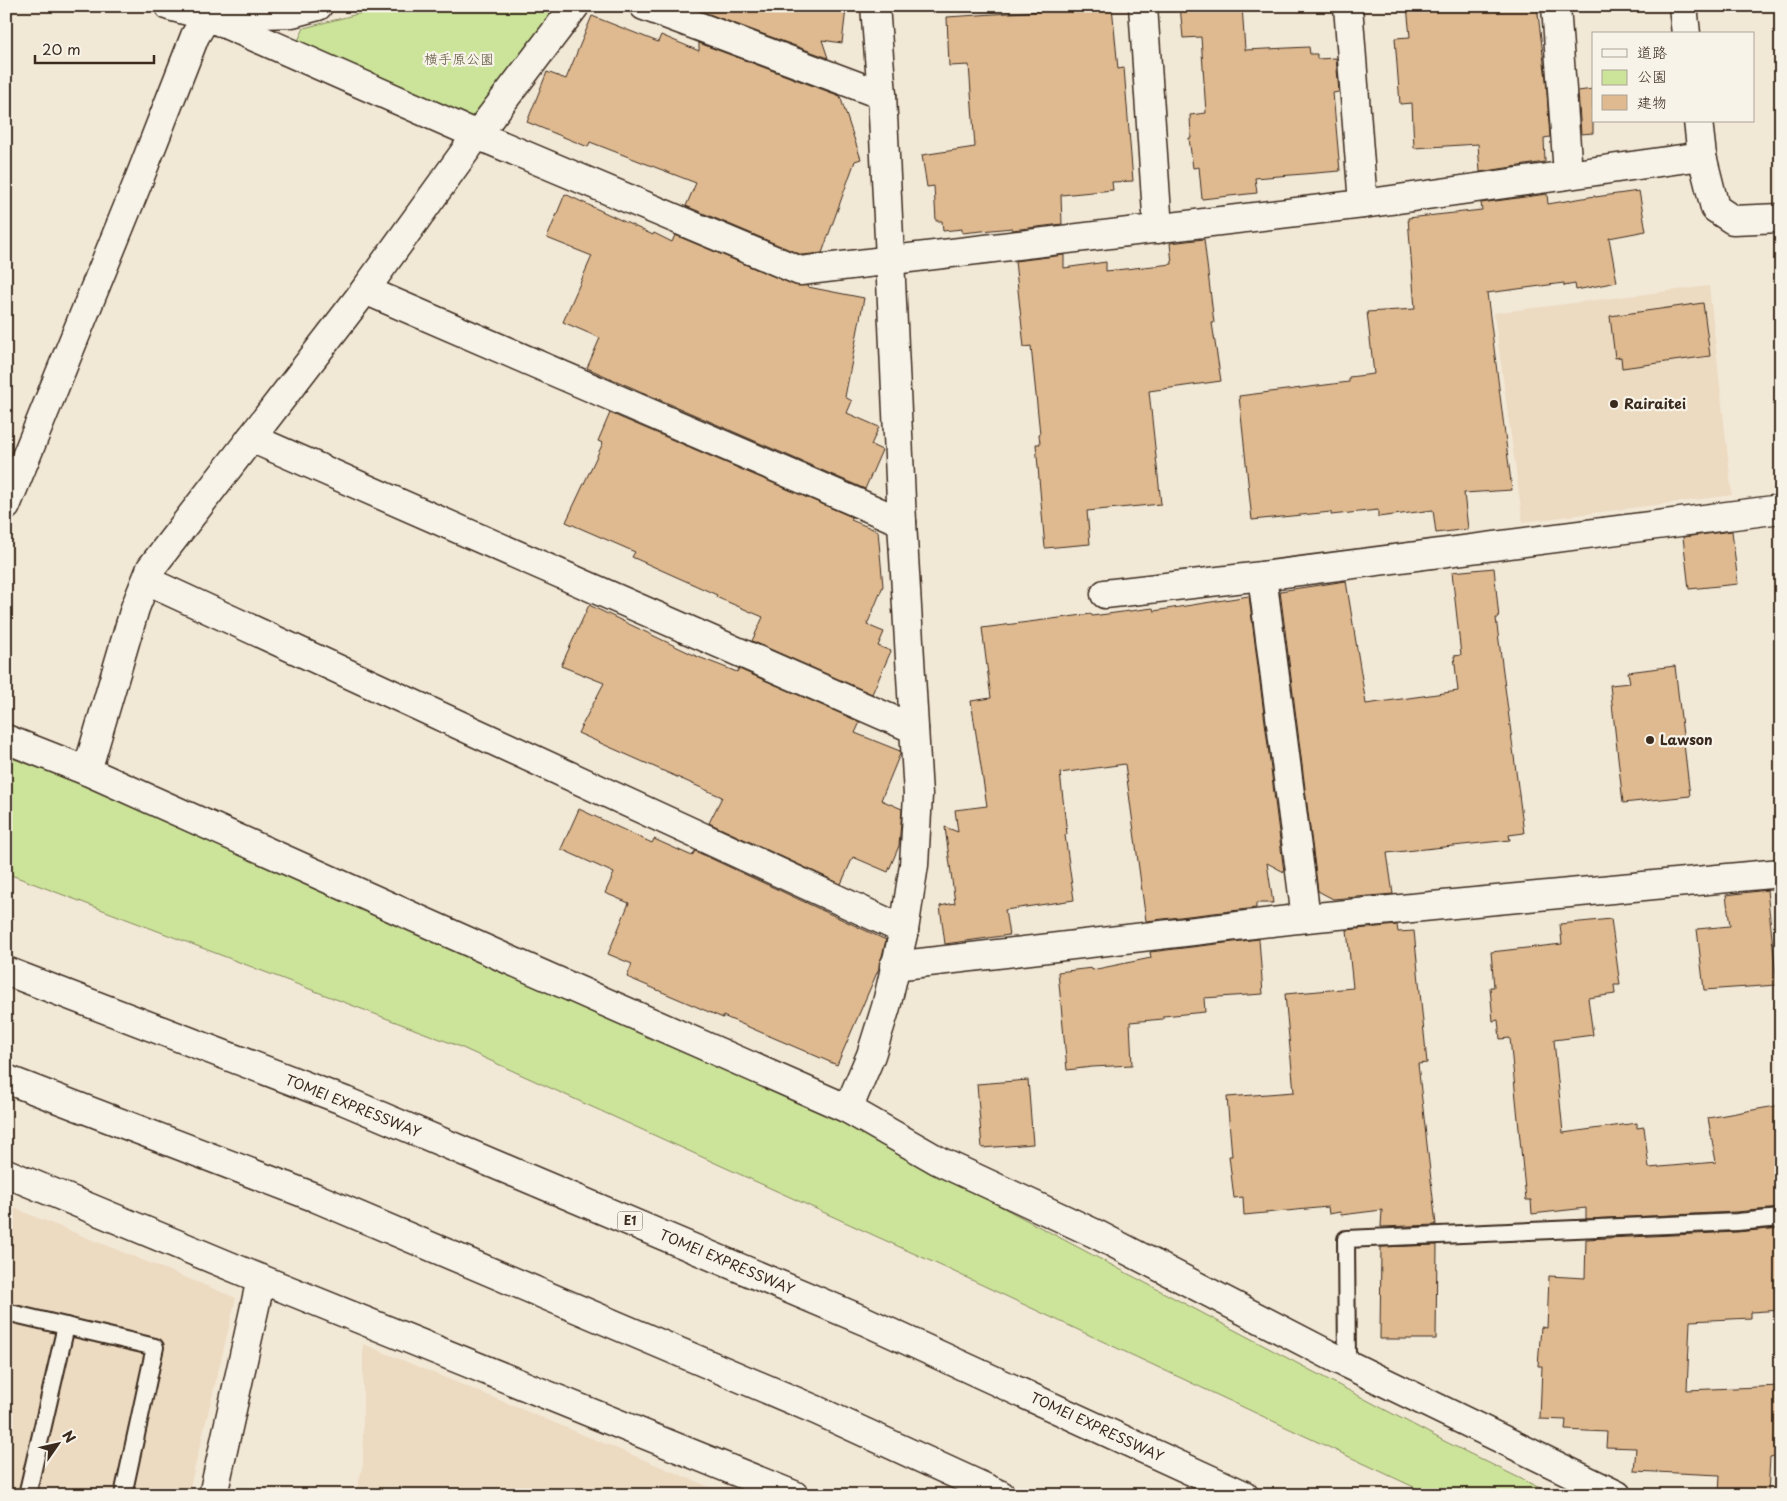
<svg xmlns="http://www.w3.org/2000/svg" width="1787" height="1501" font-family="'Playpen Sans','Klee One',sans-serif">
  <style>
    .built { fill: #ecdac1 }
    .green { fill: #cce49a; stroke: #84875c }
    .building { fill: #dfba90; stroke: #3b2a1e }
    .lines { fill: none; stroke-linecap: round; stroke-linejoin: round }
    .service-casing { stroke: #3b2a1e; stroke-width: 20 }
    .minor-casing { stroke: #3b2a1e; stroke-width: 31 }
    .tertiary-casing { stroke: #3b2a1e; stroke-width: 31 }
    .motorway-casing { stroke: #3b2a1e; stroke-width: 31 }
    .service { stroke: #f7f3e8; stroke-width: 16 }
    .minor { stroke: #f7f3e8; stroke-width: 28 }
    .tertiary { stroke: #f7f3e8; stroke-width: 28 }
    .motorway { stroke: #f7f3e8; stroke-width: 28 }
    .poi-dot { fill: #3b2a1e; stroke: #f7f3e8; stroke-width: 2 }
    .labels { text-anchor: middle; stroke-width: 4.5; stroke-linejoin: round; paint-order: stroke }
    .shield { fill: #f7f3e8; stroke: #73665b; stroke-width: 1 }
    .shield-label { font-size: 12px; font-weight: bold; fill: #3b2a1e }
    .park-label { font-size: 14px; fill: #584f37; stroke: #f7f3e8 }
    .poi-label { font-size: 14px; font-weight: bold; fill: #3b2a1e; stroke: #f7f3e8; text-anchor: start }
    .street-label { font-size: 14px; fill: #3b2a1e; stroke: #f7f3e8 }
  </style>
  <rect width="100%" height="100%" fill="#f2e8d6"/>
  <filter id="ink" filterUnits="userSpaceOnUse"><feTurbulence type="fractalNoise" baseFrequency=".02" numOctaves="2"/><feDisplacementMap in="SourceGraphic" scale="10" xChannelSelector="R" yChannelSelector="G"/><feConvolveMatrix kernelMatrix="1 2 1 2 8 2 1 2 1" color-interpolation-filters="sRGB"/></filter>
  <g filter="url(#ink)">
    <!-- built -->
    <g class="built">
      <path d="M1709,286L1732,495L1523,522L1494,313Z"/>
      <path d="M6,1205L236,1298L188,1495H6Z"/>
      <path d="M363,1344L729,1495H355L363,1465Z"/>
    </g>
    <!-- green -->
    <g class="green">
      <path d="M388,6H565L478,126L296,45L304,28Z"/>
      <path d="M6,756L79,783L828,1115L1446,1442L1554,1495H1431L948,1269L456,1045L6,873Z"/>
    </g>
    <!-- building -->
    <g class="building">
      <path d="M698,6H842V8L846,9L842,43L822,40L828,58L698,10Z"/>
      <path d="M1040,6H1112L1118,69L1124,68L1133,181L1112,182L1113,190L1061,195L1062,224L1012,230V228L962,233V229L943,231L942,221H936L934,186L927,187L922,155L975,147L969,65L949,66L947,17L1041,11Z"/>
      <path d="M1180,6H1242L1245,50L1309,47L1310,54H1317V59L1336,58L1339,92L1333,93L1340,171L1255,178L1257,193L1202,199L1199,167L1193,168L1189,138H1191L1190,115L1206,113L1201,37L1183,38Z"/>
      <path d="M1407,6H1537L1546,79L1550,137L1544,138L1545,162L1480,172L1478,144L1414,148L1412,103L1400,104L1395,38L1410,37Z"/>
      <path d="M592,16L658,42L661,35L699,51V43L840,96L861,159L855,161L822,253L802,255L686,206L696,183L590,142L588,147L527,122L547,72L566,79Z"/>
      <path d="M1593,89V133L1581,134L1578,91Z"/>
      <path d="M1639,191L1646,231L1609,238L1617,282L1576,290L1575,284L1564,286V283L1487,293L1512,490L1464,493L1468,529L1436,533L1433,510L1378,517V510L1331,515V512L1252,520L1239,396L1349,382V377L1374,374L1367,312L1415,309L1408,218L1482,210L1481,203L1547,194L1548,204L1595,196V197Z"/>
      <path d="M565,194L653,235L654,233L672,242L675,235L794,285L809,286L808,287L864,298L845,397L852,401L847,413L879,427L871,445L882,450L865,489L587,368L600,338L563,322L592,256L547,238Z"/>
      <path d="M1204,239L1214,323H1212L1221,381L1149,391L1161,504L1087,511L1090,544L1045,548L1036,444H1040L1039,434H1040L1031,346L1024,347L1015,261L1064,255V268L1106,262V271L1172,264L1170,243Z"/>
      <path d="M1703,303L1710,356L1622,368L1621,357L1615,358L1610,316Z"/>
      <path d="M610,413L852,517L851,520L878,531L883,586L867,625L884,632L878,646L891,651L872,694L752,641L763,617L716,597L717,595L632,557L635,552L566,522L603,443L598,441Z"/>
      <path d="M1732,531L1738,584L1689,589L1683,537Z"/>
      <path d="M1494,568L1499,618H1496L1524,833L1509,835L1510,840L1387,853L1393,894L1333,899L1318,891L1280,591L1346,581L1366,704L1458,691L1454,656L1461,655L1452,572Z"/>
      <path d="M1249,596L1284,872L1267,863L1273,903H1256V908L1146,921L1125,764L1060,773L1067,834L1065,835L1074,900L1005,910L1009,935L945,944L940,906L955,903L945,827L958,832L955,810L987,806L971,701L991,698L982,628L1091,614L1092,616L1153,608L1154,611Z"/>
      <path d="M589,605L696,656L737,672L739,669L860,722L855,733L900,751V754L881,800L902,809L899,846L888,872L853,857L841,884L709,823L722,797L578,733L604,683L561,666Z"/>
      <path d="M1675,666L1690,796L1623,803L1610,685L1630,683L1628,672Z"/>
      <path d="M579,809L652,843L654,839L692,856L695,851L886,940L879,968L837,1065L723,1016V1018L627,977L632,964L608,954L629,903L605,893L614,873L561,849Z"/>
      <path d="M1767,890L1777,985L1704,990L1697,929L1730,926L1726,895Z"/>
      <path d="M1611,919L1620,985H1614L1615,994L1588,998L1593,1035L1554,1040L1563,1133L1637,1123V1128L1644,1127L1649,1168L1716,1162L1708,1118L1781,1105V1208L1736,1212L1586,1219V1208L1532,1214L1531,1200H1526L1510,1038L1500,1039L1498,1020L1493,1021L1490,987H1494L1491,952L1562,944L1560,924Z"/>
      <path d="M1397,925L1398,932L1414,931L1427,1063L1418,1064L1436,1225L1381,1227L1382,1210L1341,1215L1340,1212L1329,1214L1328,1207L1244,1215L1243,1197L1234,1198L1229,1156H1232L1227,1097L1294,1092L1285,994L1353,988L1347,930Z"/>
      <path d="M1259,939L1263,994L1204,998L1205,1012L1163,1016V1019L1130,1022L1132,1065L1092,1067L1067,1070L1058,972L1092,968V970L1151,958L1150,952Z"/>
      <path d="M1028,1080L1033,1144L982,1148L977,1084Z"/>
      <path d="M1781,1228V1310L1751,1312V1318L1690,1321L1687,1390L1781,1386V1455L1770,1457L1768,1495H1719L1720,1475L1634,1471L1636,1448L1606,1447L1607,1432L1565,1430L1566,1420L1540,1419L1542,1366H1538L1541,1327L1547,1328L1549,1276L1585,1278L1586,1239L1737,1232Z"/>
      <path d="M1437,1245L1436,1339H1380L1381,1247Z"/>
    </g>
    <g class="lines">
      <defs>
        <g id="service">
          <path d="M6,1312L155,1347L123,1495"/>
          <path d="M1347,1364L1346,1239L1737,1222L1781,1218"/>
          <path d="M27,1495L66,1326"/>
        </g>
        <g id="minor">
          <path d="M169,6L207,16L292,13L318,6"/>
          <path d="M644,6L882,95"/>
          <path d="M1143,6L1158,229"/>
          <path d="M1348,6L1363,204"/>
          <path d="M1556,6L1568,174"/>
          <path d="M1683,6L1686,34"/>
          <path d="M1702,156L1715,208L1733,220L1781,218"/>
          <path d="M365,290L902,522"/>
          <path d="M251,438L914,729"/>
          <path d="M6,506L136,187L195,36L207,16L477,135L800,271L1363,204L1702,156L1698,121"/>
          <path d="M1262,576L1306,918"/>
          <path d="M147,581L904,930"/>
          <path d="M1105,594L1262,576L1781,509"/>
          <path d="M6,739L87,771L505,958L848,1109L939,1161L1096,1234L1347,1364L1617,1495"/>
          <path d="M87,771L135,608L151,568L365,290L477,135L575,6"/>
          <path d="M894,966L1306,918L1781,873"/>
          <path d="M848,1109L871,1055L886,1007L904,930L914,865L918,795L902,522L890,259"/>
          <path d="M6,1173L261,1279L794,1495"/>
          <path d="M213,1495L261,1279"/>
        </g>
        <path id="tertiary" d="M875,6L882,95L890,259"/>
        <g id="motorway">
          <path d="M6,971L345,1101L865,1321L1244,1495"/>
          <path d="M6,1079L314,1197L816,1410L1001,1495"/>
        </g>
      </defs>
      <!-- service casing -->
      <use href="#service" class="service-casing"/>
      <!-- minor casing -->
      <use href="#minor" class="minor-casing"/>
      <!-- tertiary casing -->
      <use href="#tertiary" class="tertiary-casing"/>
      <!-- motorway casing -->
      <use href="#motorway" class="motorway-casing"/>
      <!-- service -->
      <use href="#service" class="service"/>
      <!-- minor -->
      <use href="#minor" class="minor"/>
      <!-- tertiary -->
      <use href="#tertiary" class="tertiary"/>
      <!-- motorway -->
      <use href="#motorway" class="motorway"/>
    </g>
  </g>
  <!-- markers -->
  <g class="poi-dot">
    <circle cx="1614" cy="404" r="5"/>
    <circle cx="1650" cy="740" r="5"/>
  </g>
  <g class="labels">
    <!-- shield labels -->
    <rect class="shield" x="617.5" y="1211.5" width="25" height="19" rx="4"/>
    <g class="shield-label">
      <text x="630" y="1225">E1</text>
    </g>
    <!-- park labels -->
    <g class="park-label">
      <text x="459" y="64">横手原公園</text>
    </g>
    <!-- poi labels -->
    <g class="poi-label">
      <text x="1624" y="409">Rairaitei</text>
      <text x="1660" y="745">Lawson</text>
    </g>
    <!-- street labels -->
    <g class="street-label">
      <text transform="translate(353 1106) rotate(22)" y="5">TOMEI EXPRESSWAY</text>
      <text transform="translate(727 1262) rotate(23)" y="5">TOMEI EXPRESSWAY</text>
      <text transform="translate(1097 1427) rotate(25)" y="5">TOMEI EXPRESSWAY</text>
    </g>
  </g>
  <!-- margin -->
  <rect width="1787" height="1501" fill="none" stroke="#f7f3e8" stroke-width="25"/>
  <rect x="12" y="12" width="1762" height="1476" fill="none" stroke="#3b2a1e" stroke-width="2" filter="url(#ink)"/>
  <!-- legend -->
  <rect x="1592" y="32" width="162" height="90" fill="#f7f3e8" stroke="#aca397"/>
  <rect x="1602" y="49" width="25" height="8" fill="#f7f3e8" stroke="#aca397"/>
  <text x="1637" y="58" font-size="15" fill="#3b2a1e">道路</text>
  <rect x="1602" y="70" width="25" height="15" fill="#cce49a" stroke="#aca397"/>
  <text x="1637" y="82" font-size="15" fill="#3b2a1e">公園</text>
  <rect x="1602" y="95" width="25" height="15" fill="#dfba90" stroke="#aca397"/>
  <text x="1637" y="108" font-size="15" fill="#3b2a1e">建物</text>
  <!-- north arrow -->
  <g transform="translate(58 1444) rotate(56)" stroke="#f7f3e8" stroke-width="4" paint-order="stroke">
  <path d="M0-4L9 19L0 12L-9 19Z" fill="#3b2a1e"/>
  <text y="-8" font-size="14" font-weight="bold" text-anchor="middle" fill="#3b2a1e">N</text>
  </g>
  <!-- scale -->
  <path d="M35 55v8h119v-8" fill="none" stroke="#3b2a1e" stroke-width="2.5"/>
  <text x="42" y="55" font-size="15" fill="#3b2a1e" stroke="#f7f3e8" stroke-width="4" paint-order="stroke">20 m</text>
</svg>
